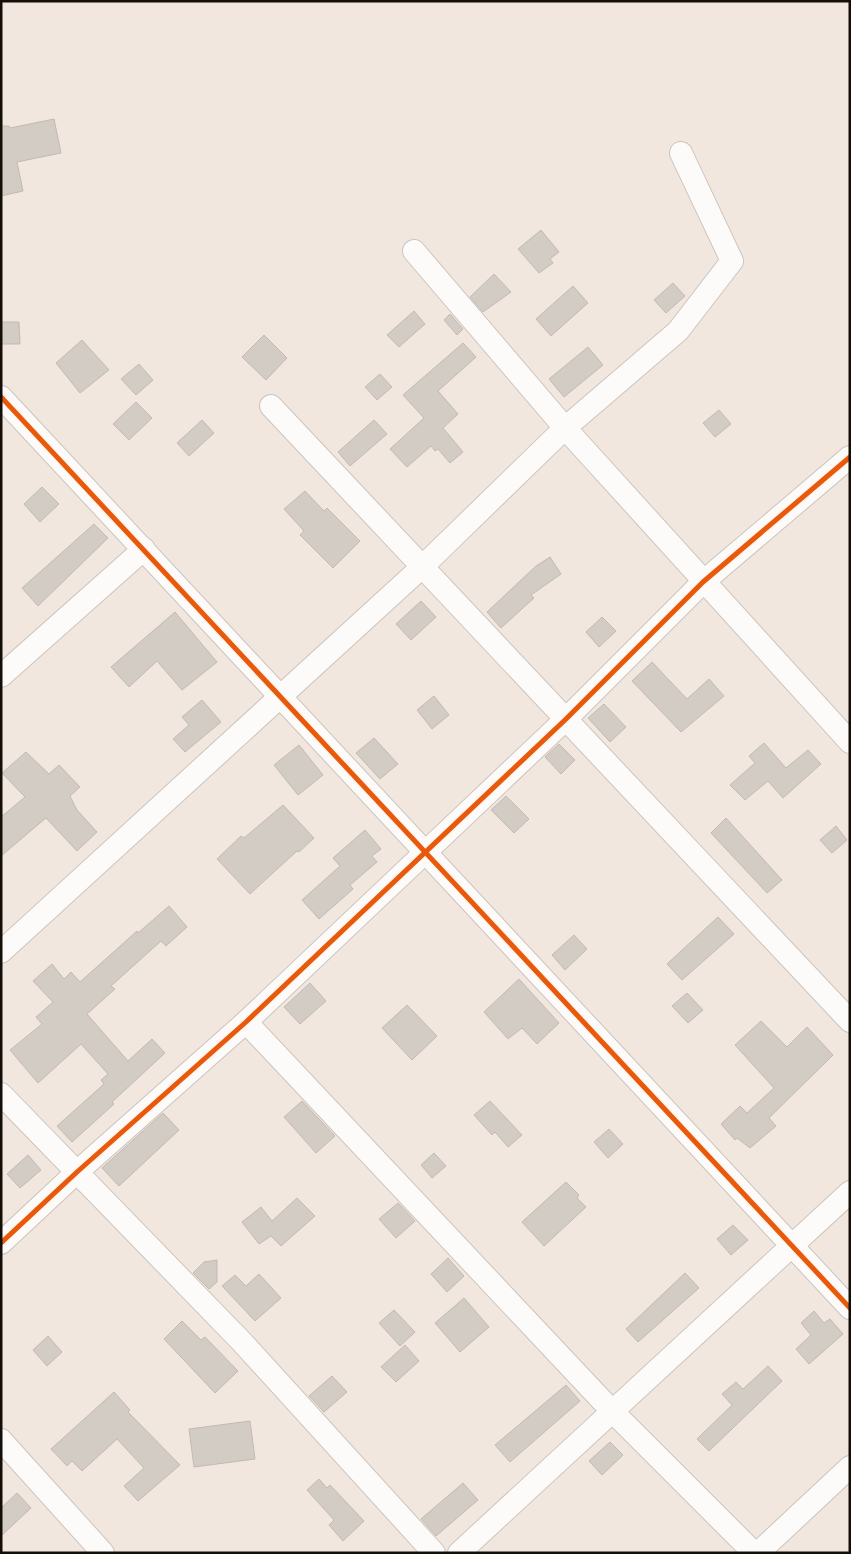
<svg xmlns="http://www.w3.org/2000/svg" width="851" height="1554" font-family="Rubik,sans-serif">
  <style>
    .building { fill: #d3ccc4; stroke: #c2bab3 }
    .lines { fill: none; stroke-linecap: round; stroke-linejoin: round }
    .minor-casing { stroke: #ccc4bd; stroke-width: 24 }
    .minor { stroke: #fdfbfa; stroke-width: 22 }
    .cycleway-casing { stroke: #fef6ef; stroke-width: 8 }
    .cycleway { stroke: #e8590c; stroke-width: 5 }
  </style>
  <rect width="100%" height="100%" fill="#f1e7de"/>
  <!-- building -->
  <g class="building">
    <path d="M54,119L61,153L17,162L23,191L1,196V126H9L10,128Z"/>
    <path d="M541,230L559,252L550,259L553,263L539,273L518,249Z"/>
    <path d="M494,274L511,292L483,312L470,297Z"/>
    <path d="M673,283L685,296L666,313L654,300Z"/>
    <path d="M573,286L588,303L551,336L536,319Z"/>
    <path d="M414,311L425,324L399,347L387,335Z"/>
    <path d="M450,314L463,329L457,335L444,320Z"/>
    <path d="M1,322H19L20,344H1Z"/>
    <path d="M264,335L287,358L266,380L242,357Z"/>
    <path d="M82,340L109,370L80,393L56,363Z"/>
    <path d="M463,343L476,357L438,391L458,414L443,428L463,452L450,463L438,449L435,451L431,446L407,467L390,449L424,418L403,395Z"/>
    <path d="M588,347L603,365L564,397L549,379Z"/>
    <path d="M139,364L153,380L136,395L121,379Z"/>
    <path d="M380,374L392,387L377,400L365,387Z"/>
    <path d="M136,402L152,418L129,440L113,424Z"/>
    <path d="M719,410L731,424L715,437L703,423Z"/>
    <path d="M202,420L214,433L189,456L177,443Z"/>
    <path d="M374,420L387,434L350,466L338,452Z"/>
    <path d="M42,487L59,504L40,522L24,504Z"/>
    <path d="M305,491L324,511L327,508L360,541L333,568L300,535L304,531L284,509Z"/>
    <path d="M94,524L108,538L38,606L22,588Z"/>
    <path d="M550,557L561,574L531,595L534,598L501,628L487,612L536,566Z"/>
    <path d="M421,601L436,617L411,640L396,624Z"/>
    <path d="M175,612L217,662L182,690L157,661L129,687L111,667Z"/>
    <path d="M602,617L616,631L599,647L586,632Z"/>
    <path d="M652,662L687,699L709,679L724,696L681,732L632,681Z"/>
    <path d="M434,696L449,715L432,729L417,710Z"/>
    <path d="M202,700L221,722L185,752L173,739L189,725L182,717Z"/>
    <path d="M604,704L626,727L610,742L588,718Z"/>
    <path d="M374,738L398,764L380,779L356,753Z"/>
    <path d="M764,743L786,768L808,750L821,764L783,798L768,781L745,800L730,785L755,763L749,756Z"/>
    <path d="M559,744L575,760L561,774L545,757Z"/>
    <path d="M299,745L323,775L298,795L274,765Z"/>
    <path d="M26,752L49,774L59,765L80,787L70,796L77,810L97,832L77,851L46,818L1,856V817L25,797L2,773Z"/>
    <path d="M506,796L529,819L514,833L491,810Z"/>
    <path d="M283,805L314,838L299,852L297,851L250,894L217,859L241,836L244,838Z"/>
    <path d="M726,818L782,880L767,893L711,833Z"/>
    <path d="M836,826L847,840L832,853L820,840Z"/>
    <path d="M365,830L381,849L372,856L377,862L350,885L353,889L319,919L302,900L340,866L333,858Z"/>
    <path d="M169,906L187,927L166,946L161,941L111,986L115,989L87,1014L128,1061L152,1039L165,1053L112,1102L114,1104L72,1142L57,1126L104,1084L101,1080L108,1074L81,1044L38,1083L10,1050L42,1024L36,1017L53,1002L33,981L52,964L64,979L71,972L80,982L137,931L138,933Z"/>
    <path d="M718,917L734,934L682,980L667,964Z"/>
    <path d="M574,935L587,949L565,970L552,955Z"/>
    <path d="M519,979L559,1023L537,1044L522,1028L508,1039L484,1012Z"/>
    <path d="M310,983L326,1001L300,1024L284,1007Z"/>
    <path d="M687,993L703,1010L688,1023L672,1006Z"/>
    <path d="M407,1005L437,1036L412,1060L382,1028Z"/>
    <path d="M761,1021L787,1047L807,1027L833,1055L769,1118L776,1126L750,1148L737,1138L735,1140L721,1124L740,1106L747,1113L774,1088L735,1045Z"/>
    <path d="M302,1101L335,1136L316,1153L284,1117Z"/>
    <path d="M490,1101L522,1135L508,1147L495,1132L492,1135L474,1115Z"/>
    <path d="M163,1113L179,1130L119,1186L102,1168Z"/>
    <path d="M609,1129L623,1144L608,1158L594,1142Z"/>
    <path d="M434,1153L446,1166L432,1178L421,1165Z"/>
    <path d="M28,1155L41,1170L20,1188L7,1174Z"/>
    <path d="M566,1182L579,1195L577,1198L586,1207L544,1246L522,1222Z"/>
    <path d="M297,1198L315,1216L281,1246L271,1236L259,1244L242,1222L261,1207L272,1221Z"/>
    <path d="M398,1203L415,1221L396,1238L379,1219Z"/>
    <path d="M733,1225L748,1240L731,1255L717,1239Z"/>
    <path d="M448,1258L464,1276L447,1292L431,1274Z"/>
    <path d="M217,1260V1282L209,1289L193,1273L204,1262Z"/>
    <path d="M685,1273L699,1288L638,1342L626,1329Z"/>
    <path d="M259,1274L281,1298L255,1321L222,1286L235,1275L246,1286Z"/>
    <path d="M464,1298L489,1327L460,1352L435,1323Z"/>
    <path d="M394,1310L415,1332L400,1346L379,1323Z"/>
    <path d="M814,1311L824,1323L830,1319L843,1334L809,1364L796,1349L811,1335L801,1323Z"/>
    <path d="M182,1321L201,1340L205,1337L238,1371L215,1393L164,1339Z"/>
    <path d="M48,1336L62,1352L47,1366L33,1350Z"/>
    <path d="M405,1345L419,1361L396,1382L381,1367Z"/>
    <path d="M768,1366L782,1381L709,1451L697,1439L732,1405L722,1394L736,1382L743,1389Z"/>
    <path d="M332,1376L347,1392L324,1412L309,1396Z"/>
    <path d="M566,1385L580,1401L510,1462L495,1445Z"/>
    <path d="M114,1392L130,1410L128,1412L180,1465L138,1501L124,1486L144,1468L117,1439L82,1471L72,1461L67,1466L51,1449Z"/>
    <path d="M250,1421L255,1459L194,1467L189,1429Z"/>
    <path d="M610,1442L623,1455L602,1475L589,1461Z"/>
    <path d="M319,1479L327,1488L330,1485L364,1521L343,1541L329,1525L334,1520L307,1490Z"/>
    <path d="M463,1483L478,1500L436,1536L421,1519Z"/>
    <path d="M17,1493L31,1508L1,1536V1508Z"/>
  </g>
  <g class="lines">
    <defs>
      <g id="minor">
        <path d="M414,251L565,428L850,742"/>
        <path d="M1,397L850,1308"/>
        <path d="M271,406L850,1021"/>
        <path d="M1,676L144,549"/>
        <path d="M1,952L422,567L565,428L678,331L732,261L681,153"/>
        <path d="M246,1022L612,1411L754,1553"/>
        <path d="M1,1094L242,1342L434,1553"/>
        <path d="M1,1243L77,1172L246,1022L566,719L703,582L850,457"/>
        <path d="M1,1440L103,1553"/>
        <path d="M459,1553L850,1192"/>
        <path d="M758,1553L850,1467"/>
      </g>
    </defs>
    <!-- minor casing -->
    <use href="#minor" class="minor-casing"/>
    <!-- minor -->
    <use href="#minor" class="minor"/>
    <defs>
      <g id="cycleway">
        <path d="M1,397L850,1308"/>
        <path d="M1,1243L77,1172L246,1022L566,719L703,582L850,457"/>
      </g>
    </defs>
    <!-- cycleway casing -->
    <use href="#cycleway" class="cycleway-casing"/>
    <!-- cycleway -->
    <use href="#cycleway" class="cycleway"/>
  </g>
  <!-- border -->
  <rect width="851" height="1554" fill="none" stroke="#140e09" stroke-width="5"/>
</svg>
